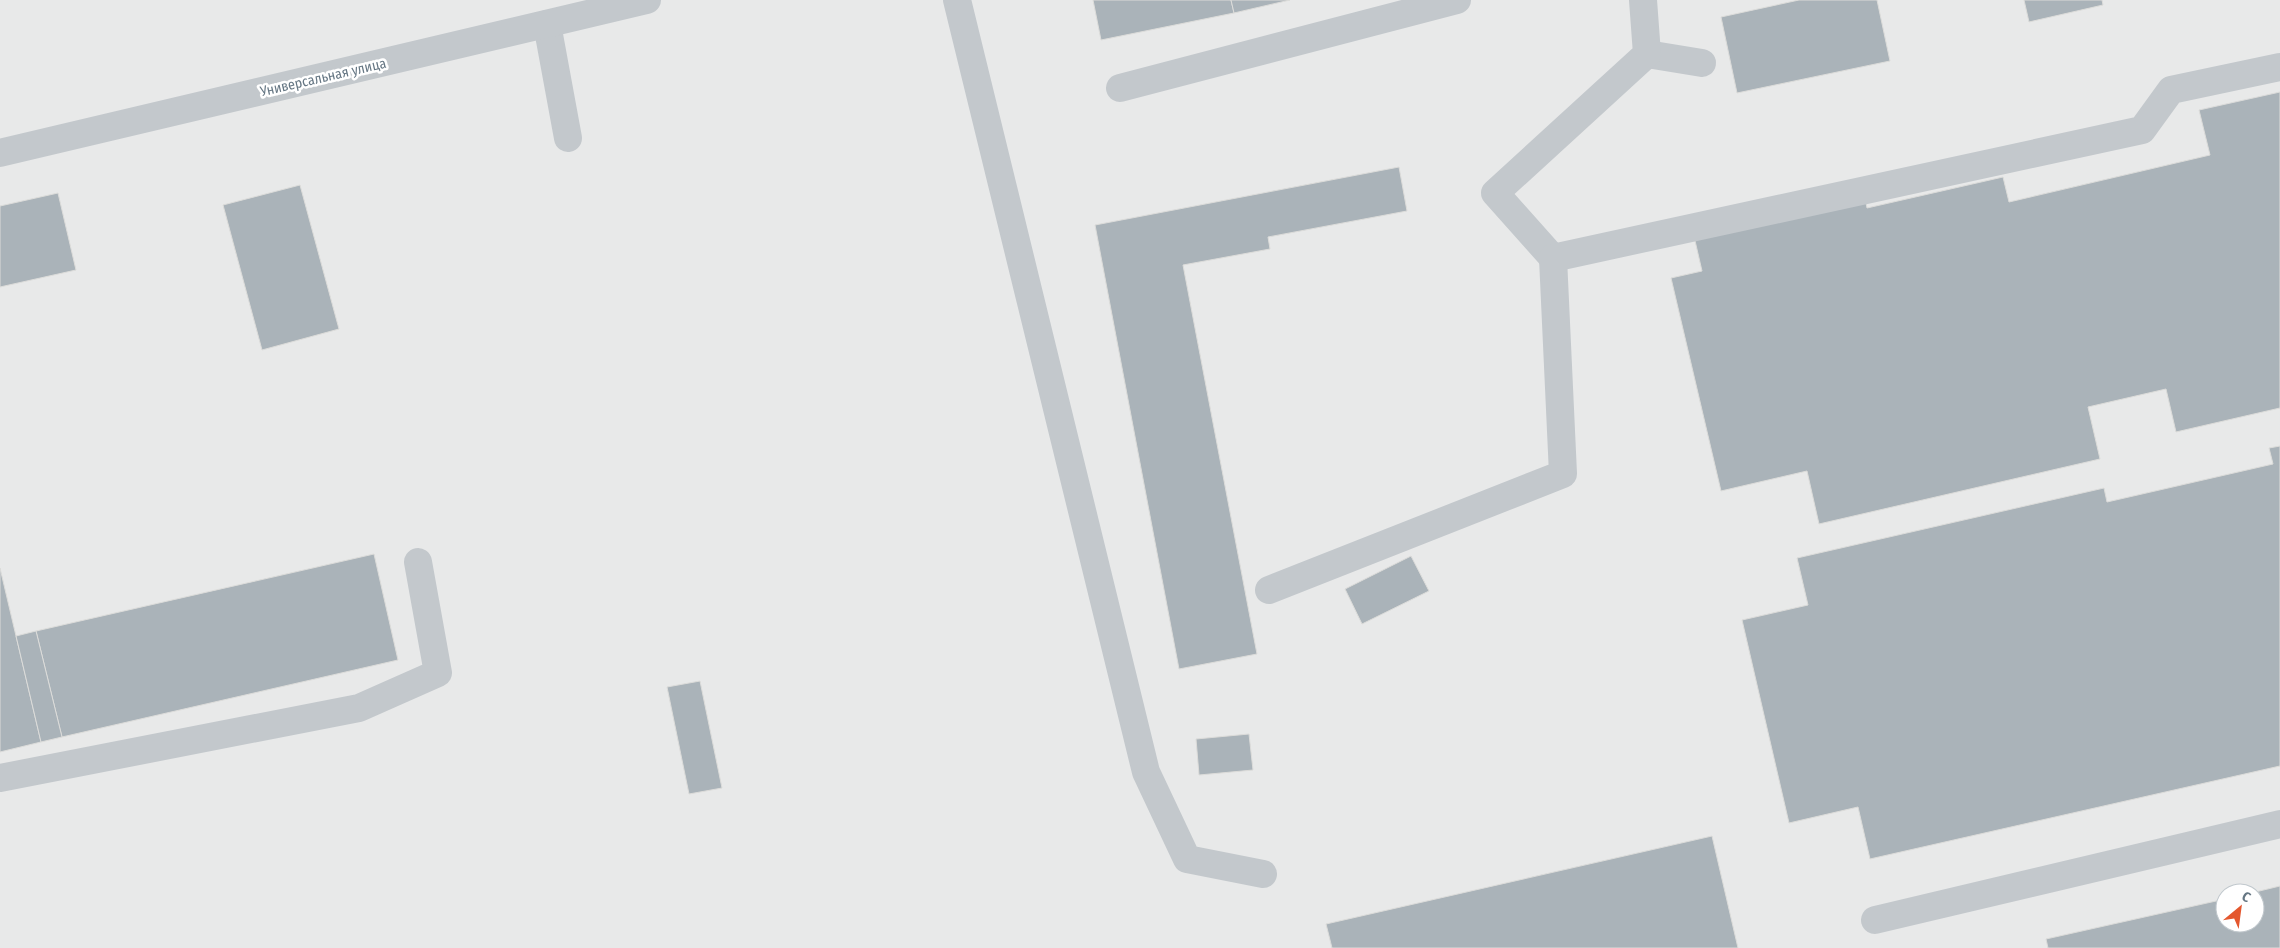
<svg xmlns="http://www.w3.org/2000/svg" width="2280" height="948" font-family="'Fira Sans Condensed',sans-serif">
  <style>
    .built { fill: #e8e9e9; fill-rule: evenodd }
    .building { fill: #aab3b9; stroke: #dcdcda }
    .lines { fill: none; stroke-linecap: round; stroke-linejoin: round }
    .minor { stroke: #c3c8cc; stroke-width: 28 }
    .labels { text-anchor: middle; stroke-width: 5; stroke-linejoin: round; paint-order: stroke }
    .street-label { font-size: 14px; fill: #657683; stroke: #fff }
  </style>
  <rect width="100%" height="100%" fill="#fafaf8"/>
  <!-- built -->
  <path class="built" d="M0,0H2280V948H0ZM2225,893H2255V923H2225Z"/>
  <!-- building -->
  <g class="building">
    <path d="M1093,0H1231L1234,13L1101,40Z"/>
    <path d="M1231,0H1290L1234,13Z"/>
    <path d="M1799,0H1877L1890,61L1737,93L1721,17Z"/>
    <path d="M2024,0H2102L2103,5L2029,22Z"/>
    <path d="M2280,92V408L2176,432L2166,389L2088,407L2100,459L1819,524L1807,471L1721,491L1671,278L1702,271L1693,232L1864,193L1867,208L2003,177L2009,202L2210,155L2199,110Z"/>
    <path d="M1399,167L1407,211L1268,237L1270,249L1183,265L1257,654L1179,669L1095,225Z"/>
    <path d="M300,185L339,329L262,350L223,205Z"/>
    <path d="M58,193L76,270L0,287V206Z"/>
    <path d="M2280,446V766L1870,859L1858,807L1789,823L1742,620L1808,605L1797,558L2104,488L2107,502L2273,464L2269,448Z"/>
    <path d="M374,554L398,660L62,737L36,631Z"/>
    <path d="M1411,556L1429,591L1362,624L1345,589Z"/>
    <path d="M0,568L41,742L0,752Z"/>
    <path d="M36,631L62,737L41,742L16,636Z"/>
    <path d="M700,681L722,788L689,794L667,687Z"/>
    <path d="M1249,734L1253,770L1199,775L1196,739Z"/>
    <path d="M1712,836L1738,948H1332L1326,924Z"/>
    <path d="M2280,886V948H2048L2046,939L2225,899V923H2255V893H2251Z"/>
  </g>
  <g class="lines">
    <!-- minor -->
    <g class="minor">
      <path d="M957,0L1146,772L1187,859L1263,874"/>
      <path d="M547,24L568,138"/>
      <path d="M1647,54L1702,63"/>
      <path d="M1120,88L1457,0"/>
      <path d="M0,153L647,0"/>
      <path d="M1553,258L1495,193L1647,54L1643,0"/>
      <path d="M1269,590L1563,474L1553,258L2142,130L2171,90L2280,67"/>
      <path d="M0,778L359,708L438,673L418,562"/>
      <path d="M1875,920L2280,824"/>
    </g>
  </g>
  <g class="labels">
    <!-- street labels -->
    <g class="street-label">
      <text transform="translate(323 77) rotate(-13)" y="5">Универсальная улица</text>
    </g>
  </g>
  <!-- north arrow -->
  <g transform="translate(2240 908) rotate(29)"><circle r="24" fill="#ffffff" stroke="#c1c8cd"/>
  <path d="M0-4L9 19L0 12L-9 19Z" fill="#e4572e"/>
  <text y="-8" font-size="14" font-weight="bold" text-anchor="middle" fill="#657683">С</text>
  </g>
</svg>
